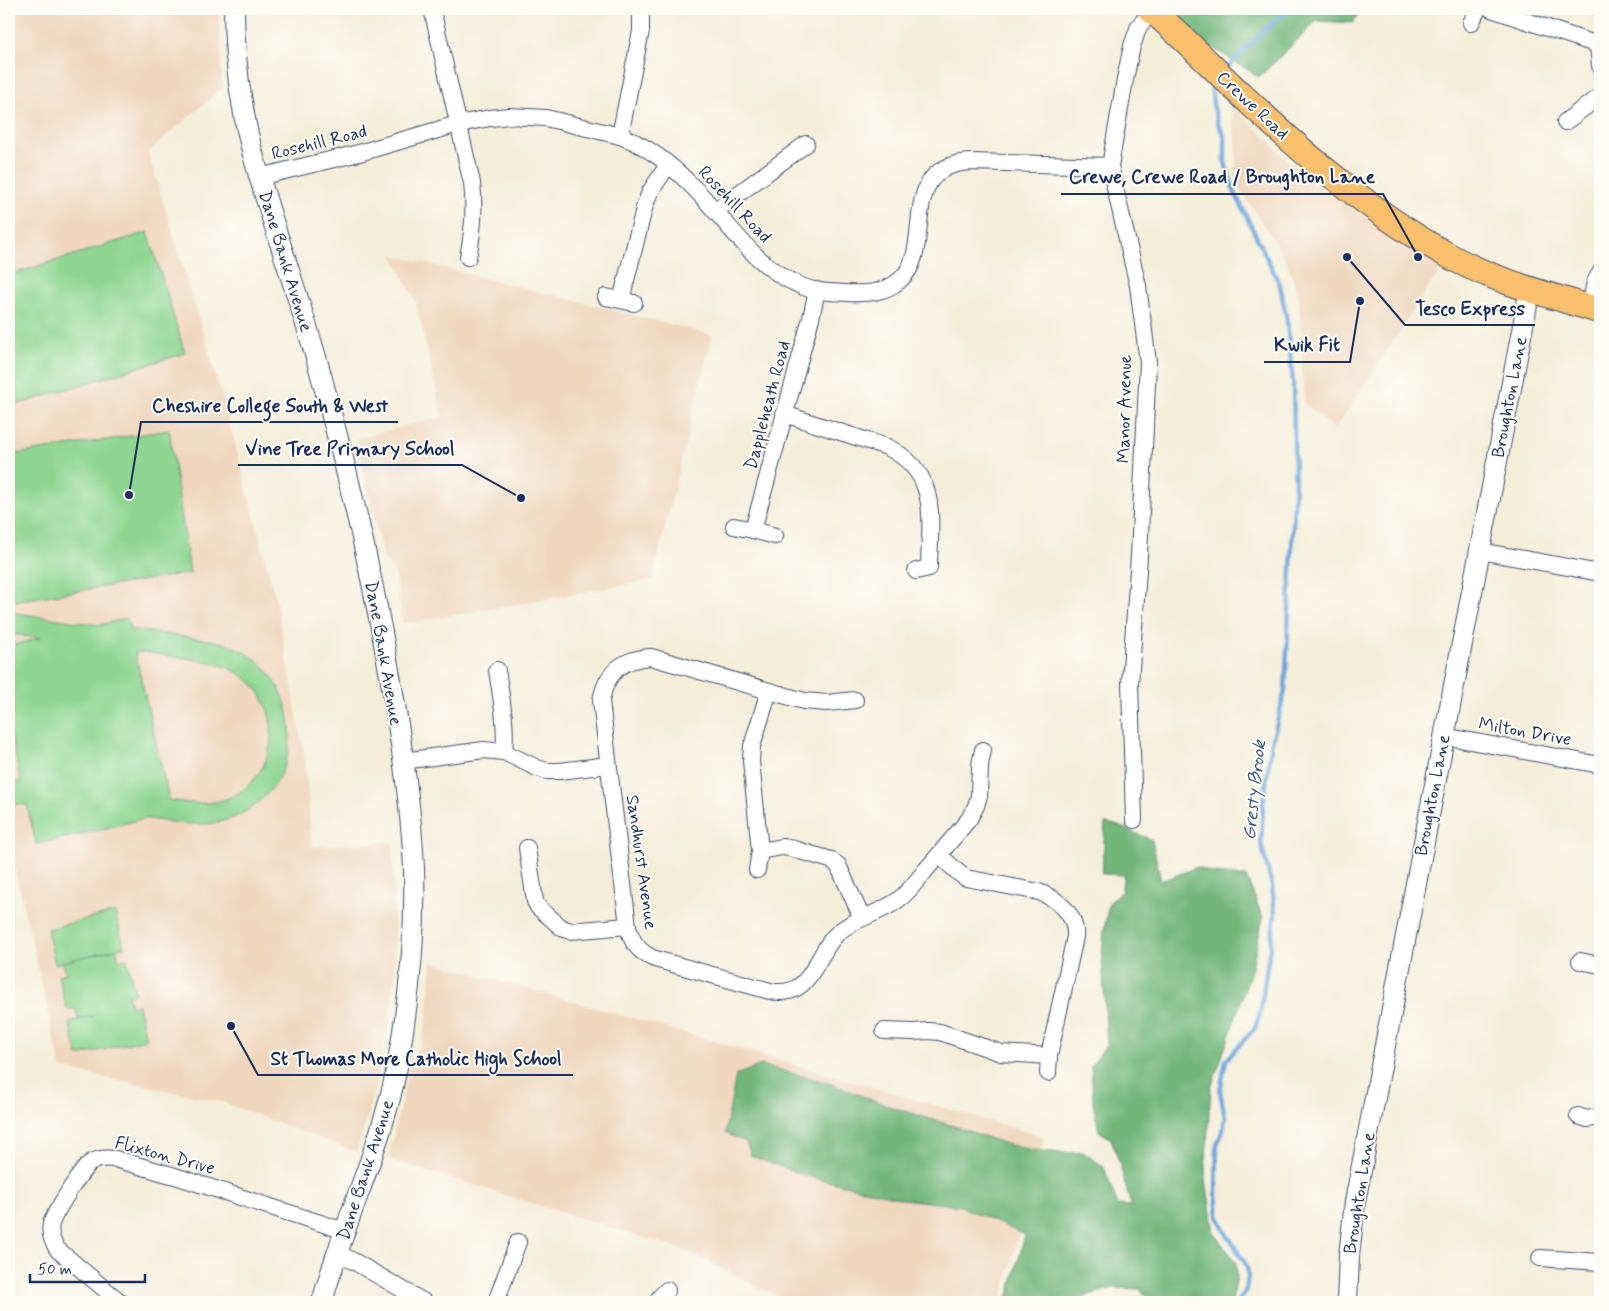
<svg xmlns="http://www.w3.org/2000/svg" width="1609" height="1311" font-family="Mynerve,sans-serif">
  <style>
    .built { fill: #efd6bc }
    .green { fill: #8dd590; stroke: #548277; fill-rule: evenodd }
    .forest { fill: #72b67a; stroke: #46726c }
    .lines { fill: none; stroke-linecap: round; stroke-linejoin: round }
    .stream { stroke: #6ca3da; stroke-width: 4.5 }
    .minor-casing { stroke: #3c4c70; stroke-width: 18 }
    .tertiary-casing { stroke: #3c4c70; stroke-width: 22 }
    .primary-casing { stroke: #3c4c70; stroke-width: 27 }
    .minor { stroke: #fff; stroke-width: 16 }
    .tertiary { stroke: #fff; stroke-width: 20 }
    .primary { stroke: #f8bf6c; stroke-width: 25 }
    .labels { text-anchor: middle; stroke-width: 4; stroke-linejoin: round; paint-order: stroke }
    .street-label { font-size: 18px; fill: #1b2f5e; stroke: #fdfcf7 }
    .water-label { font-size: 19px; font-style: italic; fill: #375889; stroke: #fdfcf7 }
    .leader { fill: none; stroke: #1b2f5e; stroke-width: 2 }
    .callout-dot { fill: #1b2f5e; stroke: #fdfcf7; stroke-width: 2 }
    .callout-label { font-size: 19px; text-anchor: middle; font-weight: bold; fill: #1b2f5e; stroke: #fdfcf7; stroke-width: 4; stroke-linejoin: round; paint-order: stroke }
  </style>
  <rect width="100%" height="100%" fill="#fdfcf7"/>
  <filter id="ink" filterUnits="userSpaceOnUse"><feTurbulence type="fractalNoise" baseFrequency=".02" numOctaves="2"/><feDisplacementMap in="SourceGraphic" scale="10" xChannelSelector="R" yChannelSelector="G"/><feConvolveMatrix kernelMatrix="1 2 1 2 8 2 1 2 1" color-interpolation-filters="sRGB"/></filter>
  <filter id="wash" filterUnits="userSpaceOnUse"><feTurbulence type="fractalNoise" baseFrequency=".0096" numOctaves="4" result="noise"/><feDisplacementMap in="SourceGraphic" scale="20" xChannelSelector="R" yChannelSelector="G"/><feGaussianBlur stdDeviation="1.12" result="paint"/><feColorMatrix in="noise" values="0 0 0 0 0 0 0 0 0 0 0 0 0 0 0 0 0 1.4 0 .05"/><feComposite in="paint" operator="in"/></filter>
  <g filter="url(#wash)">
    <rect width="100%" height="100%" fill="#f4eed9"/>
    <!-- built -->
    <g class="built">
      <path d="M9,9H219L222,88L148,152L222,395L275,596L305,759L312,847L393,842L395,976L382,1061L357,1152L222,1102L61,1068L9,844Z"/>
      <path d="M1230,103L1308,179L1441,268L1335,429L1304,403L1299,296L1286,261L1270,234L1236,184V141Z"/>
      <path d="M392,255L712,335L652,580L403,624L394,570L383,557L356,439L442,417L416,302Z"/>
      <path d="M432,962L734,1047L1044,1137L1001,1302H789L684,1250L388,1159L411,1059L421,1044L426,1023Z"/>
    </g>
    <!-- green -->
    <g class="green">
      <path d="M148,232L185,353L9,407V275Z"/>
      <path d="M169,430L190,573L9,602V455Z"/>
      <path d="M9,612L100,625L127,618L130,629C148,632 167,634 186,637C203,639 221,641 237,648C306,681 309,781 239,815C215,827 191,825 165,821C158,821 150,818 143,819C132,821 121,825 110,827C85,833 61,839 36,844L27,805L9,803V781L21,782L9,728V646L40,638L9,634ZM135,652C145,652 158,654 169,656C196,660 226,661 248,680C287,714 275,781 226,799C207,806 188,803 169,800Z"/>
      <path d="M115,912L124,947L55,964L47,929Z"/>
      <path d="M116,949L119,960L127,959L135,993L128,995L131,1007L138,1005L146,1039L78,1056L69,1022L93,1016L78,1019L75,1008L67,1010L58,975L66,973L63,962Z"/>
    </g>
    <!-- forest -->
    <g class="forest">
      <path d="M1150,9H1361L1353,23L1317,21L1259,77Z"/>
      <path d="M1105,823L1116,825L1152,840L1161,881L1197,867L1212,873L1246,876L1263,918L1251,971L1230,1034L1211,1088L1205,1172L1214,1233L1236,1262L1237,1276L1232,1302H1151L1140,1289L1113,1288L1089,1295L1079,1302H1007L1025,1235L960,1206L902,1199L806,1176L751,1156L746,1142L725,1133L736,1075L761,1065L826,1082L889,1106L957,1127L1006,1144L1034,1150L1063,1153L1083,1152L1104,1167L1118,1205L1131,1206L1118,1158L1111,1139L1099,1131L1093,1103L1091,1066L1107,1044L1102,956L1104,930L1109,903L1121,892L1124,875L1102,874Z"/>
    </g>
    <g class="lines">
      <!-- stream -->
      <g class="stream">
        <path d="M1225,70L1262,32L1290,9"/>
        <path d="M1214,80L1211,83L1213,104L1218,123L1225,138V163L1234,191L1280,285L1287,321L1293,383L1295,485L1285,691L1272,742L1263,805L1261,843L1272,886L1275,915L1260,1013L1255,1028L1226,1060L1220,1091L1225,1118L1223,1130L1217,1144L1216,1195L1218,1216L1224,1230L1247,1266L1248,1276L1246,1290L1238,1302"/>
      </g>
    </g>
  </g>
  <g filter="url(#ink)">
    <g class="lines">
      <defs>
        <g id="minor">
          <path d="M432,9L472,183C475,208 473,233 468,257"/>
          <path d="M1491,9L1598,45L1600,66"/>
          <path d="M1471,23L1478,9"/>
          <path d="M1565,122L1600,96"/>
          <path d="M620,136L641,31V9"/>
          <path d="M259,177L359,153L458,124L490,118L509,116L546,118L620,136C658,149 691,183 717,213C741,241 764,270 799,285C813,292 831,292 847,293C867,294 885,293 900,280C937,249 894,166 971,162L1110,166"/>
          <path d="M715,211L806,144"/>
          <path d="M606,297L634,303"/>
          <path d="M621,300L645,205L650,192L668,165"/>
          <path d="M1590,307L1595,282L1600,273"/>
          <path d="M784,414L887,447C940,473 930,518 929,568L916,571"/>
          <path d="M734,526L753,530L811,318L817,290"/>
          <path d="M753,530L775,536"/>
          <path d="M1480,551L1600,573"/>
          <path d="M497,670C501,697 507,725 504,752"/>
          <path d="M769,691L752,746L751,761L760,851L782,847L790,848L831,860L838,865L862,918"/>
          <path d="M855,700L827,703L804,701L651,657C622,659 606,672 601,701L628,926C631,942 639,953 655,959L770,991C814,1000 815,951 840,931C857,917 880,914 898,900C908,893 916,882 924,872C939,855 954,837 969,819L976,806L979,796L980,765L983,750"/>
          <path d="M1443,736L1600,765"/>
          <path d="M403,761L484,750L504,752L537,768L547,771H560L608,765"/>
          <path d="M1134,820L1130,683L1139,556L1148,362L1138,286L1110,166L1126,74L1132,46L1139,26L1152,11"/>
          <path d="M527,848L535,901L538,907L562,928L570,931L628,926"/>
          <path d="M939,855L960,874L966,878L1039,892C1058,899 1077,915 1075,937L1049,1056L1048,1073"/>
          <path d="M757,870L760,851"/>
          <path d="M1580,961L1600,965"/>
          <path d="M884,1031L913,1032L928,1031L940,1032L1001,1053L1049,1056"/>
          <path d="M1578,1116L1587,1119L1600,1117"/>
          <path d="M337,1253L355,1262L424,1302"/>
          <path d="M1540,1258L1600,1262"/>
          <path d="M120,1302L58,1250C53,1243 49,1233 51,1224C54,1214 83,1166 92,1162C99,1158 107,1158 115,1159L175,1176L345,1231"/>
          <path d="M496,1302L518,1242"/>
          <path d="M657,1302L660,1297L667,1290"/>
        </g>
        <g id="tertiary">
          <path d="M234,9C234,42 237,75 243,108C249,146 261,182 272,218C290,275 310,332 325,390C351,484 373,580 390,676C401,739 411,804 414,868C416,935 409,1002 397,1067C385,1131 358,1190 338,1251C332,1268 327,1285 322,1302"/>
          <path d="M1347,1302L1349,1256L1355,1202L1530,289"/>
        </g>
        <path id="primary" d="M1150,9C1178,32 1204,59 1230,84C1296,147 1364,208 1444,253C1492,281 1547,294 1600,311"/>
      </defs>
      <!-- minor casing -->
      <use href="#minor" class="minor-casing"/>
      <!-- tertiary casing -->
      <use href="#tertiary" class="tertiary-casing"/>
      <!-- primary casing -->
      <use href="#primary" class="primary-casing"/>
      <!-- minor -->
      <use href="#minor" class="minor"/>
      <!-- tertiary -->
      <use href="#tertiary" class="tertiary"/>
      <!-- primary -->
      <use href="#primary" class="primary"/>
    </g>
  </g>
  <g class="labels">
    <!-- street labels -->
    <g class="street-label">
      <text transform="translate(1253 105) rotate(43)" y="6">Crewe Road</text>
      <text transform="translate(319 142) rotate(-14)" y="6">Rosehill Road</text>
      <text transform="translate(735 204) rotate(47)" y="6">Rosehill Road</text>
      <text transform="translate(286 261) rotate(73)" y="6">Dane Bank Avenue</text>
      <text transform="translate(1509 397) rotate(-79)" y="6">Broughton Lane</text>
      <text transform="translate(767 405) rotate(-75)" y="6">Dappleheath Road</text>
      <text transform="translate(1124 409) rotate(-89)" y="6">Manor Avenue</text>
      <text transform="translate(384 653) rotate(80)" y="6">Dane Bank Avenue</text>
      <text transform="translate(1525 731) rotate(10)" y="6">Milton Drive</text>
      <text transform="translate(1432 795) rotate(-79)" y="6">Broughton Lane</text>
      <text transform="translate(642 862) rotate(82)" y="6">Sandhurst Avenue</text>
      <text transform="translate(165 1155) rotate(15)" y="6">Flixton Drive</text>
      <text transform="translate(365 1170) rotate(-72)" y="6">Dane Bank Avenue</text>
      <text transform="translate(1359 1193) rotate(-81)" y="6">Broughton Lane</text>
    </g>
    <!-- water labels -->
    <g class="water-label">
      <text transform="translate(1253 790) rotate(-84)" y="7">Gresty Brook</text>
    </g>
  </g>
  <!-- callouts -->
  <path class="leader" d="M1418 257L1383 194H1061M1347 257L1405 325H1535M1360 301L1350 362H1264M129 495L141 422H398M521 498L462 465H238M231 1026L258 1075H573"/>
  <g class="callout-dot">
    <circle cx="1418" cy="257" r="5"/>
    <circle cx="1347" cy="257" r="5"/>
    <circle cx="1360" cy="301" r="5"/>
    <circle cx="129" cy="495" r="5"/>
    <circle cx="521" cy="498" r="5"/>
    <circle cx="231" cy="1026" r="5"/>
  </g>
  <g class="callout-label">
    <text x="1222" y="183">Crewe, Crewe Road / Broughton Lane</text>
    <text x="1470" y="315">Tesco Express</text>
    <text x="1307" y="351">Kwik Fit</text>
    <text x="270" y="412">Cheshire College South &amp; West</text>
    <text x="350" y="455">Vine Tree Primary School</text>
    <text x="416" y="1065">St Thomas More Catholic High School</text>
  </g>
  <!-- margin -->
  <rect width="1609" height="1311" fill="none" stroke="#fdfcf7" stroke-width="30"/>
  <!-- scale -->
  <path d="M30 1274v8h115v-8" fill="none" stroke="#1b2f5e" stroke-width="2.5"/>
  <text x="38" y="1274" font-size="15" fill="#1b2f5e" stroke="#fdfcf7" stroke-width="4" paint-order="stroke">50 m</text>
</svg>
